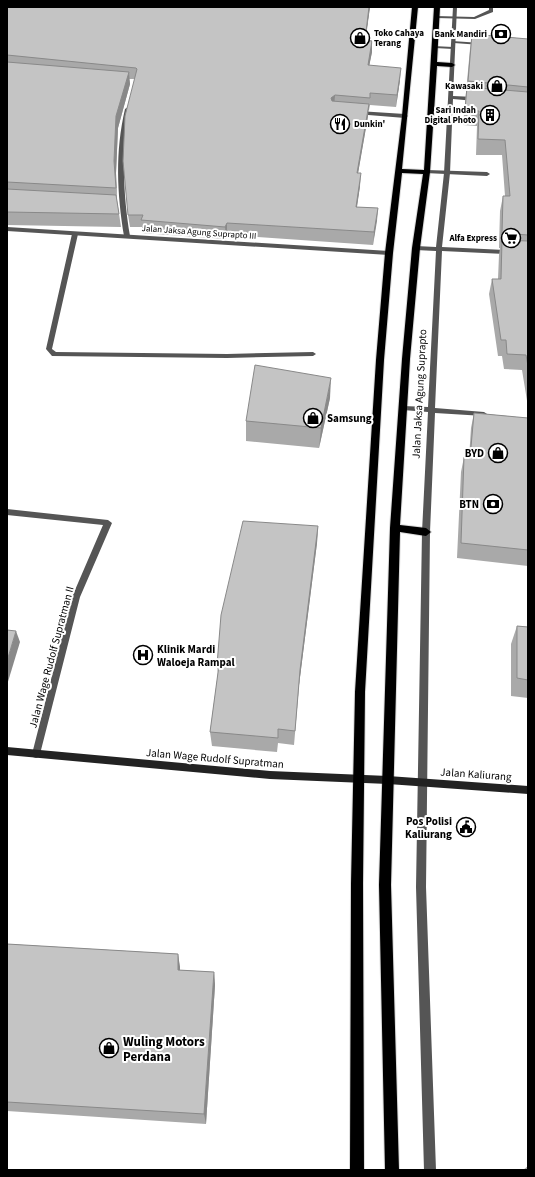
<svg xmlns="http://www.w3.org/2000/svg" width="535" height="1177" font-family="'Source Sans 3',sans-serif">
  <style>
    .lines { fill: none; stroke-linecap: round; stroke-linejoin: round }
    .primary-casing { stroke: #dbdbdb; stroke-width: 2 }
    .service { fill: #555; fill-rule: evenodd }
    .minor { fill: #555; fill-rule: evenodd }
    .tertiary { fill: #555; fill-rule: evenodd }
    .secondary { fill: #222; fill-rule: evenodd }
    .primary { fill: #000; fill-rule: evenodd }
    .wall { fill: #a9a9a9 }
    .shaded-wall { fill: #898989 }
    .building { fill: #c4c4c4; stroke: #898989 }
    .labels { text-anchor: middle; stroke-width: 4; stroke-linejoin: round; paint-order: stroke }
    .far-poi-label { font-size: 9px; font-weight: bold; fill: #000; stroke: #fff; text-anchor: end }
    .far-street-label { font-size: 9px; fill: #000; stroke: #fff }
    .street-label { font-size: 11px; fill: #000; stroke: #fff }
    .poi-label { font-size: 11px; font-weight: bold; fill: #000; stroke: #fff; text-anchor: end }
    .near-poi-label { font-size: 13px; font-weight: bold; fill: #000; stroke: #fff; text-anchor: start }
  </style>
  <rect width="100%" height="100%" fill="#fff"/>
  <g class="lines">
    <defs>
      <path id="primary" d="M412,7H418L402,169L424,170L434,7H440L437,62L452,63L455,65L452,67L437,66L430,172L420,248L410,359L400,525L426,528L431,532L426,536L400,532L391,885L399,1170H385L379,885L390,528L402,359L412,248L423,174L402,173L393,253L384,360L365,692L363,884L364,1170H350L351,884L355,692L376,360L385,253L402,116Z"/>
    </defs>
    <!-- primary casing -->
    <use href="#primary" class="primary-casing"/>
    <!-- service -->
    <g class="service">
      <path d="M489,7H493V12L475,19L436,18L434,17L436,16L474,17L489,10Z"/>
      <path d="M452,41L481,43L483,44L481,45L454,43H452Z"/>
      <path d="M433,46L453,47L455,48L453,49L435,48H433Z"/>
      <path d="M358,111L405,114L408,116L405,118L356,114L355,113Z"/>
      <path d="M427,170L487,172L490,174L487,176L425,173V171Z"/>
    </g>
    <!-- minor -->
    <g class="minor">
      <path d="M453,7H457L453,96L475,97L478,99L475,101L453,99L450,173L442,247L528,251V255L442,251L435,408L484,412L487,414L484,416L435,413L430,532L426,887L436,1170H424L416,887L422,532L428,412L403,410L400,408L403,406L428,407L436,251L416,250L413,248L416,246L436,247L444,173Z"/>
      <path d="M128,107L131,109C121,152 123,193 130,236L127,238L124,236C117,193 115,152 125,109Z"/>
      <path d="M75,232L78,234L52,349L56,352L227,354L313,352L316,354L313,356L227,358L52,356L46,349L72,234Z"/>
      <path d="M7,509L108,520L112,523L80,597L40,754L39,757L36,758L33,757L32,754L72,597L103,525L7,515Z"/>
    </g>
    <!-- tertiary -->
    <path class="tertiary" d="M7,227L389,251L392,253L389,255L7,231Z"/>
    <!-- secondary -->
    <path class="secondary" d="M7,747L270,771L388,776L528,786V794L388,784L270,779L7,755Z"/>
    <!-- primary -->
    <use href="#primary" class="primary"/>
  </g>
  <!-- wall -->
  <g class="wall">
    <path d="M7,7H370L365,40L372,41V52L369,66L400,80L396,107L370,105L369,110H368V116L358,173L360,186L357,207L378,208L373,245L227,235L226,239L142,233V227H130L128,215L135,79H129L130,84L118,128L116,173L117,200L121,227L7,225Z"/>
    <path d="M472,34L528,39V407L522,370L504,369L502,356H498L489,294L492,279H498L499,255L500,248H499L500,211L503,196H505L502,155H476L477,126L463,125L470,49Z"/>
    <path d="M330,398L319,448L246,441V421Z"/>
    <path d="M474,413L528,418V566L457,558L461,472L464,457L469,458L471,428Z"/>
    <path d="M318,526L317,543L299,685L294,745L278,743L277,752L212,746L210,732L218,673L217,665Z"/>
    <path d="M517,626L528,627V698L511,696V644Z"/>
    <path d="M7,944L178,954L180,970L214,972L215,985L206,1124L7,1111Z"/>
    <path d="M528,1166V1170H523Z"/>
  </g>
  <!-- shaded-wall -->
  <g class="shaded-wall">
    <path d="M369,7H370L364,52L365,40Z"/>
    <path d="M372,41V52L367,77L368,65Z"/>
    <path d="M401,68L400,80L396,107L397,95Z"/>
    <path d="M129,72L130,84L118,128L116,173L117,200L114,161L116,116Z"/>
    <path d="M335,95L334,108L331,98Z"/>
    <path d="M369,104L368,116L356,185L357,173Z"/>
    <path d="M361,173L360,186L355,219L356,207Z"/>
    <path d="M378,208L377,221L373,245L374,232Z"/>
    <path d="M227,223V235L226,239L225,227Z"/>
    <path d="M331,378L330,398L319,448L321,428Z"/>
    <path d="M318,526L317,543L299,685L294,745L300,670Z"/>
    <path d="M16,631L20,642L7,685V661Z"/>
    <path d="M178,954L180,967V983L178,970Z"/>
    <path d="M214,972L215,985L206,1124L204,1114Z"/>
  </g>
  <!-- building -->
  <g class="building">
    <path d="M7,7H369L365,40L372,41L368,65L401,68L397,95L370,93V98L335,95L331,98L332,101L369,104L357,173H361L356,207L378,208L374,232L227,223L225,227L141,220L143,215H128L123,161L125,116L137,69L136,68L7,55Z"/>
    <path d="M472,34L528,39V87L468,81Z"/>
    <path d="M7,62L129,72L116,116L114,161L116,188L7,182Z"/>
    <path d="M467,87L528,92V235L502,233L503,196H510L505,140L478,139L479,111L465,110Z"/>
    <path d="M7,189L116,195L119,214L7,212Z"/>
    <path d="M502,240L528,241V366L526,355L507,354L506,340H501L492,279H501Z"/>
    <path d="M255,365L331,378L321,428L246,421Z"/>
    <path d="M474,413L528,418V550L461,543L464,457L470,458Z"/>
    <path d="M243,521L318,526L300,670L295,731L278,729V738L210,732L219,665H217L221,615Z"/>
    <path d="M517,626L528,627V680L517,678Z"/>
    <path d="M7,630L16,631L7,661Z"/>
    <path d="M7,944L178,954V970L214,972L204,1114L7,1102Z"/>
  </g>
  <!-- icons -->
  <defs>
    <symbol id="bank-ring" viewBox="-11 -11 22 22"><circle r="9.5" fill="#fff" stroke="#000" stroke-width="1.5"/><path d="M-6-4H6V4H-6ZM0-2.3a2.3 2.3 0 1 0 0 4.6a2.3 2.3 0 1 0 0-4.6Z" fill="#000"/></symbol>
    <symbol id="shop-ring" viewBox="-11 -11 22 22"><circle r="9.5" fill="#fff" stroke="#000" stroke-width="1.5"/><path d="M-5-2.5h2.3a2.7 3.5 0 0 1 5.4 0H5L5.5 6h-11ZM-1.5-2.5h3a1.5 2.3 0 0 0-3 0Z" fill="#000"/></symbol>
    <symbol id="building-ring" viewBox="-11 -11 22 22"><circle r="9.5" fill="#fff" stroke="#000" stroke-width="1.5"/><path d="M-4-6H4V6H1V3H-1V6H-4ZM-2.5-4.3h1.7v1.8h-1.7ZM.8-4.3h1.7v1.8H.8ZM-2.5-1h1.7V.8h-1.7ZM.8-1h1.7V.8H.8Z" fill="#000"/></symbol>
    <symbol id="restaurant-ring" viewBox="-11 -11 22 22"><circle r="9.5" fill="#fff" stroke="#000" stroke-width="1.5"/><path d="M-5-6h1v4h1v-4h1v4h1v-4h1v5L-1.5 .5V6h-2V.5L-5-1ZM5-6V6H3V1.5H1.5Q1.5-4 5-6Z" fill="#000"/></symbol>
    <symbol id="supermarket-ring" viewBox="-11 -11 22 22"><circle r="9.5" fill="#fff" stroke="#000" stroke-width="1.5"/><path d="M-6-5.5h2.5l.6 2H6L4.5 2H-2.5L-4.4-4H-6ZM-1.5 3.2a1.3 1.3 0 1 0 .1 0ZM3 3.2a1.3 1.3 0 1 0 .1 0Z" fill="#000"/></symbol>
    <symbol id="hospital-ring" viewBox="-11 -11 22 22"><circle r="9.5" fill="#fff" stroke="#000" stroke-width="1.5"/><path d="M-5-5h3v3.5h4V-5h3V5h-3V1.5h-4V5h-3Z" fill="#000"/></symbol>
    <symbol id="civic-ring" viewBox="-11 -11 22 22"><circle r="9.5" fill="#fff" stroke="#000" stroke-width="1.5"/><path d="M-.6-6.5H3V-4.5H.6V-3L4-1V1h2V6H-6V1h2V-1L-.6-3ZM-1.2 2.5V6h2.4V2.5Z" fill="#000"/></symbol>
  </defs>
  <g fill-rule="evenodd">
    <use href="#bank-ring" x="490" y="23" width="22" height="22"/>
    <use href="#shop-ring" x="349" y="27" width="22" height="22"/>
    <use href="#shop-ring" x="486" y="75" width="22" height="22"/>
    <use href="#building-ring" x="479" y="104" width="22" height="22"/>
    <use href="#restaurant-ring" x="329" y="113" width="22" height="22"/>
    <use href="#supermarket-ring" x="500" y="227" width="22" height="22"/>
    <use href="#shop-ring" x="302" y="407" width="22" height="22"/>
    <use href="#shop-ring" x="487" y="442" width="22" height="22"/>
    <use href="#bank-ring" x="482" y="493" width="22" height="22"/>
    <use href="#hospital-ring" x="132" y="644" width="22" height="22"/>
    <use href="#civic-ring" x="455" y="816" width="22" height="22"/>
    <use href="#shop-ring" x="98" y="1037" width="22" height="22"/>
  </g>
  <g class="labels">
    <!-- far-poi labels -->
    <g class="far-poi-label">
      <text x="374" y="36" text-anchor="start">Toko Cahaya<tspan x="374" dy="10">Terang</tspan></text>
      <text x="487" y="37">Bank Mandiri</text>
      <text x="483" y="89">Kawasaki</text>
      <text x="476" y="113">Sari Indah<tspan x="476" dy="10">Digital Photo</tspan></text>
      <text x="354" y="127" text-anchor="start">Dunkin'</text>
      <text x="497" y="241">Alfa Express</text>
    </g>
    <!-- far-street labels -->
    <g class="far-street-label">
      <text transform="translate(199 232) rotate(4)" y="3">Jalan Jaksa Agung Suprapto III</text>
    </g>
    <!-- street labels -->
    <g class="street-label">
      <text transform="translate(419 394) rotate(-87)" y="4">Jalan Jaksa Agung Suprapto</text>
      <text transform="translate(51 657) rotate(-75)" y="4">Jalan Wage Rudolf Supratman II</text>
      <text transform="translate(215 758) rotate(5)" y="4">Jalan Wage Rudolf Supratman</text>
      <text transform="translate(476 774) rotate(4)" y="4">Jalan Kaliurang</text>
    </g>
    <!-- poi labels -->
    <g class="poi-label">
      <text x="327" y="422" text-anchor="start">Samsung</text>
      <text x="484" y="457">BYD</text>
      <text x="479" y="508">BTN</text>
      <text x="157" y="653" text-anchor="start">Klinik Mardi<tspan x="157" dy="13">Waloeja Rampal</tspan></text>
      <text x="452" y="825">Pos Polisi<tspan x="452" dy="13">Kaliurang</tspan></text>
    </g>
    <!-- near-poi labels -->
    <g class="near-poi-label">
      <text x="123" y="1046">Wuling Motors<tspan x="123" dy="15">Perdana</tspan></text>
    </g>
  </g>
  <!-- border -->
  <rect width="535" height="1177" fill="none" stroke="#000000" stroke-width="16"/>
</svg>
